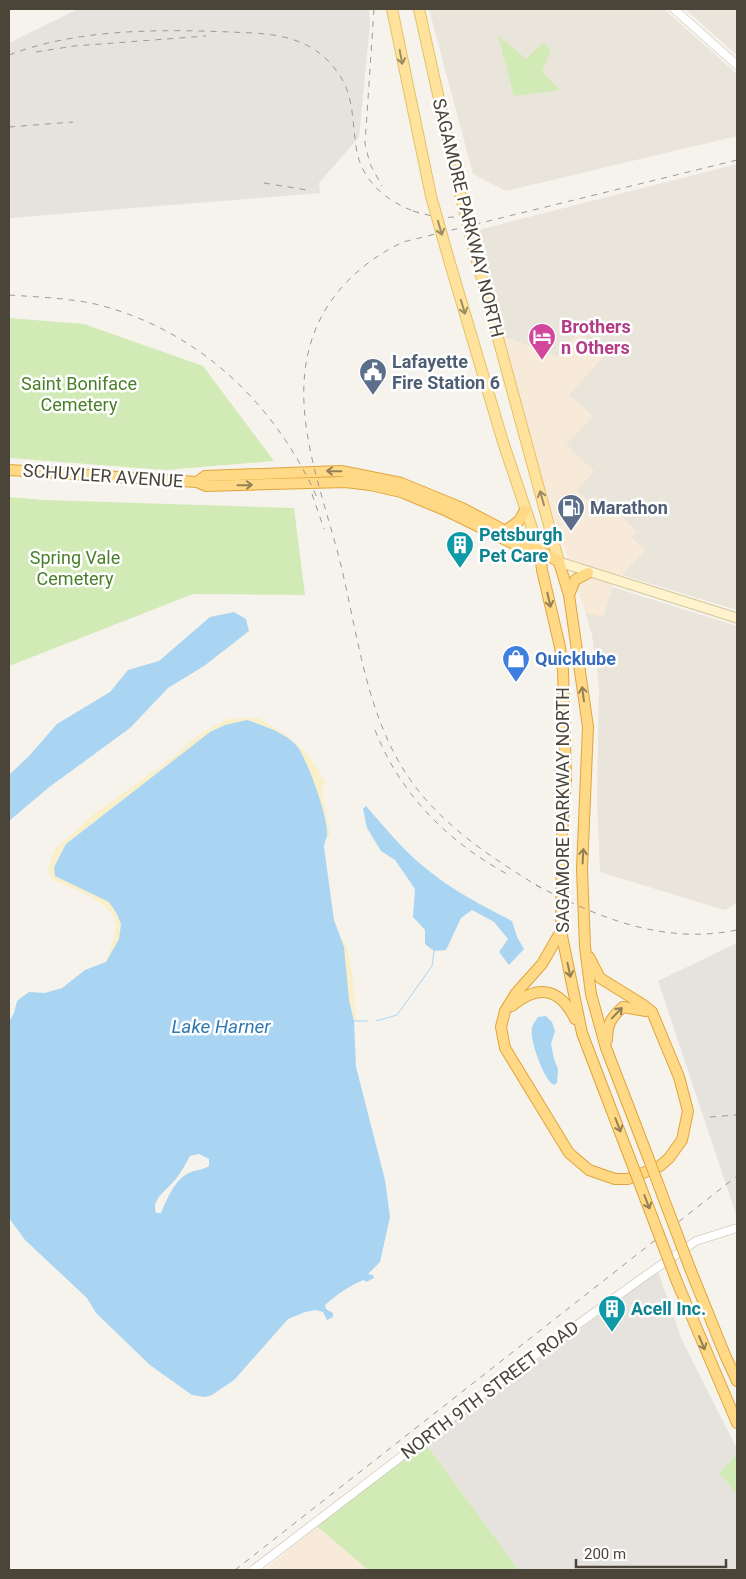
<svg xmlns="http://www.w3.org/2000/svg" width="746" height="1579" font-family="Roboto,sans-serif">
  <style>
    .residential { fill: #eae5da }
    .commercial { fill: #f7ead8 }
    .industrial { fill: #e6e2dd }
    .green { fill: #d2eab5 }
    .sand { fill: #f9efc9 }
    .water { fill: #a9d4f2; fill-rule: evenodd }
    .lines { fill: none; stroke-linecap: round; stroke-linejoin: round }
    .stream { stroke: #a9d4f2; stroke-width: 1 }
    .tertiary-casing { stroke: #c2bbae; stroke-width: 9 }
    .secondary-casing { stroke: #d6c79b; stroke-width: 11 }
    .primary-casing { stroke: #e6c16a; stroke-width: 12 }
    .trunk-casing { stroke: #e0a43c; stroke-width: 12 }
    .tertiary { stroke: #fff; stroke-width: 8 }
    .secondary { stroke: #fff3cd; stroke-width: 9 }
    .primary { stroke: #ffe39c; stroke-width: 10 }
    .trunk { stroke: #ffd985; stroke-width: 10 }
    .rail { stroke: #9a9a9a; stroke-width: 1; stroke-dasharray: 6 6; stroke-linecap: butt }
    .primary-bridge-casing { stroke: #e6c16a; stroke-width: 12; stroke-linecap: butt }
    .trunk-bridge-casing { stroke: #e0a43c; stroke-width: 12; stroke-linecap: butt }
    .primary-bridge { stroke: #ffe39c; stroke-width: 10 }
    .trunk-bridge { stroke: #ffd985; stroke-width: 10 }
    .oneway { stroke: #9c8c66 }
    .oneway2 { stroke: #938057 }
    .labels { text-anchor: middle; stroke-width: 5; stroke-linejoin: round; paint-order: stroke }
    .street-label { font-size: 18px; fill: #4b4439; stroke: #fff }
    .hotel-label { font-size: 18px; font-weight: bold; fill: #b23c85; stroke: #fff; text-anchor: start }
    .service-label { font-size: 18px; font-weight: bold; fill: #4e5e75; stroke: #fff; text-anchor: start }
    .park-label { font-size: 18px; fill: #4a7f2a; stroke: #fff }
    .culture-label { font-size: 18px; font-weight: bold; fill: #0d838f; stroke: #fff; text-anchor: start }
    .shop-label { font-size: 18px; font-weight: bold; fill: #366cbe; stroke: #fff; text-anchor: start }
    .water-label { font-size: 19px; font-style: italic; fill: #2e7ab2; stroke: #fff }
  </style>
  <rect width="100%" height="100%" fill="#f6f3ec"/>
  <!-- residential -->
  <g class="residential">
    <path d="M429,9H664L737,74V136L506,191L473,174Z"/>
    <path d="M685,9H737V55Z"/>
    <path d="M737,164V610L622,575L645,550L631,537L636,531L608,505L600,512L576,490L566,445L569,395L557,357L502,336L478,230Z"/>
    <path d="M612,587L737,626V903L724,910L600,872L597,799L599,686L592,635L585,612L603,617Z"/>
  </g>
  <!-- commercial -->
  <g class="commercial">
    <path d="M579,332L605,355L569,395L593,416L566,445L594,471L577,490L600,512L607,505L637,531L631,537L645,550L622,575L616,573L603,617L585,612L523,421L502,336L557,357Z"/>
    <path d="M317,1525L368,1570H265Z"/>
  </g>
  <!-- industrial -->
  <g class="industrial">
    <path d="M78,9H369L370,25L359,137L319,183L320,193L9,218V43Z"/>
    <path d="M737,943V1214H736L658,981Z"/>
    <path d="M658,1272L682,1340L737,1449V1454L719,1473L737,1494V1570H519L425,1443Z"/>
  </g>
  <!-- green -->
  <g class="green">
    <path d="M498,35L526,59L543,43L551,50L542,72L560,90L514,96Z"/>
    <path d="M9,318L84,324L203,366L274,461L165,470L9,458Z"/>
    <path d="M9,497L43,500L294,508L305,595L193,594L9,666Z"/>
    <path d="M425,1443L519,1570H368L317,1526Z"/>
    <path d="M737,1454V1494L719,1473Z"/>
  </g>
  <!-- sand -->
  <g class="sand">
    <path d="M259,718C289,737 310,749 325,783L322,790L330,835L327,837L326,827L295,744L270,728L247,720L210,732L66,844L54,867L109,902L117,914L121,924L119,939L106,962C109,951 115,938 116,927C116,901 71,889 52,879L48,869L54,850L97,812L172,758L201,733L228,719Z"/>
    <path d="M342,936C352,952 355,1000 356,1020L354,1021L349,1000Z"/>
  </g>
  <!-- water -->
  <g class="water">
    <path d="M234,612L246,619L249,631L204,666L168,688L130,728L48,788L9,821V775L29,756L57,724L110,692L128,670L159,661L210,617Z"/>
    <path d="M247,720C264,726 284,732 296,745C306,755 330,822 327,836C326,840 324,843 324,847L334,920L344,947L349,1000L354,1021L356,1067L385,1180L390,1217L380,1262L368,1274L373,1275L374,1278L366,1282L364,1280C348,1286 338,1294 325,1305L326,1309L333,1313V1317L327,1320L323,1312L316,1310L305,1312L288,1319L234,1380L212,1395L205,1397L192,1395L150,1365L96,1313L87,1298L25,1240L9,1218V1022L14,1013L17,1001L29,992L45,993L62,988L85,970L106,962L119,939L121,924L117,914L109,902L55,876L54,867L66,844L210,732L225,725ZM199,1154L209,1159V1166C203,1170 197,1170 191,1172C175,1178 167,1199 161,1213H156C151,1199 167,1190 175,1180C181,1173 185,1165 190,1156Z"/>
    <path d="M366,806C387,830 407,855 433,874C457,893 485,907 512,921L517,937L524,949L509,965L499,952L508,939L494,922L472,910L461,918L446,950L434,951L425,944V930L413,917L415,889L395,860L381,851L367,828L363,809Z"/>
    <path d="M546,1016L552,1022L555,1031L551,1044L554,1059L558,1069L557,1083L554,1085C544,1081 529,1038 532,1028C533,1024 536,1020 538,1017Z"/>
  </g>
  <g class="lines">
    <!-- stream -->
    <g class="stream">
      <path d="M354,1021H367"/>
      <path d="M376,1021L397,1015L432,966L434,951"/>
    </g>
    <defs>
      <g id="tertiary">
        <path d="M674,9L737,65"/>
        <path d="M253,1570L516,1369L645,1276L696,1241L737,1228"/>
      </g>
      <path id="secondary" d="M559,562L737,618"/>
      <g id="primary">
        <path d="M392,9L431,196"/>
        <path d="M419,9L459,189"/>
        <path d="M475,254L559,562"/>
        <path d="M449,260L503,442L540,552"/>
      </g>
      <g id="trunk">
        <path d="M9,470L197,482L206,486L345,482L370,485L401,492L447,511L528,551L537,552"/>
        <path d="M197,482L205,476L341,471L401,483L462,508L523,540L559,562L569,595L588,727L582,869L585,947L591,994L606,1048L648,1157"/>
        <path d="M505,531L519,521L525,510"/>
        <path d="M540,552L542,570L560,647L563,671L566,779L562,836L561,931L582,1033L629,1156"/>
        <path d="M569,595L575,580L588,573"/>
        <path d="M561,931L542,964L516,993L505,1011L501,1027L505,1048L569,1153L589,1170L615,1179H628L660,1166L669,1158L682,1140L688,1111L679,1077L652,1012L642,1004L600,978L589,957"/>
        <path d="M512,1006C538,984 560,988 575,1019"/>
        <path d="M607,1040C607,1025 611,1017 623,1007L646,1011"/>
        <path d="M691,1271L725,1355L737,1381"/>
        <path d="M677,1282L737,1423"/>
      </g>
    </defs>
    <!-- tertiary casing -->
    <use href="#tertiary" class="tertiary-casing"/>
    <!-- secondary casing -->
    <use href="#secondary" class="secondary-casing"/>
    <!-- primary casing -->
    <use href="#primary" class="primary-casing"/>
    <!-- trunk casing -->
    <use href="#trunk" class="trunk-casing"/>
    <!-- tertiary -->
    <use href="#tertiary" class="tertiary"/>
    <!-- secondary -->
    <use href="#secondary" class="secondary"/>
    <!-- primary -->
    <use href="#primary" class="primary"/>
    <!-- trunk -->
    <use href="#trunk" class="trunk"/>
    <!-- rail -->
    <g class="rail">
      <path d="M374,9L365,144L370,164L382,186"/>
      <path d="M36,52L74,46L206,36"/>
      <path d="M9,55C77,29 157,29 230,32C252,33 276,33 297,41C314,47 328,58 338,73C354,95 352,120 356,146C360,181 388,203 419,213"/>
      <path d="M9,127L73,122"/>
      <path d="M264,183L307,190"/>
      <path d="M413,211L439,218L469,216"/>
      <path d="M9,295C38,297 67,298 95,304C198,329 277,405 318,500"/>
      <path d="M312,494L324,529"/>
      <path d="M375,730C400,794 447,841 507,874"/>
      <path d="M536,885C598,918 665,945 737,930"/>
      <path d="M541,888C492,858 442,826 409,778C368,718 359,643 343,574C324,490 277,395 324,312C343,280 370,258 403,242L737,160"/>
      <path d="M710,1117L737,1115"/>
      <path d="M235,1570L737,1176"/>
    </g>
    <defs>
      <g id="primary-bridge">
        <path d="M459,189L475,254"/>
        <path d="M431,196L449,260"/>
      </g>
      <g id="trunk-bridge">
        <path d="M629,1156L677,1282"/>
        <path d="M648,1157L691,1271"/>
      </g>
    </defs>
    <!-- primary-bridge casing -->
    <use href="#primary-bridge" class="primary-bridge-casing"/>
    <!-- trunk-bridge casing -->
    <use href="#trunk-bridge" class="trunk-bridge-casing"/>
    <!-- primary-bridge -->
    <use href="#primary-bridge" class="primary-bridge"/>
    <!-- trunk-bridge -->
    <use href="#trunk-bridge" class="trunk-bridge"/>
  </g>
  <!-- one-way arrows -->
  <defs><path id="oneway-shaft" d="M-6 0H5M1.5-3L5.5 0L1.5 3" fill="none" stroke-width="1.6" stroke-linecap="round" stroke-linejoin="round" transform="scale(1.25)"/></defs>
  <g class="oneway">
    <use href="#oneway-shaft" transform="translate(401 57) rotate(79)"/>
    <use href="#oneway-shaft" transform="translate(440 228) rotate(74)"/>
    <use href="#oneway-shaft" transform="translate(463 307) rotate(73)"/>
    <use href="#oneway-shaft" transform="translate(542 498) rotate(-106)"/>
  </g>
  <g class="oneway2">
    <use href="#oneway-shaft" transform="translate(334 471) rotate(-179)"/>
    <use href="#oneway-shaft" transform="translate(245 485) rotate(-1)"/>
    <use href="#oneway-shaft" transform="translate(549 600) rotate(77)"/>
    <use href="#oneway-shaft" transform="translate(583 694) rotate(-98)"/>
    <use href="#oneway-shaft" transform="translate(583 856) rotate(-87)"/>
    <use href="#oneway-shaft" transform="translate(569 970) rotate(78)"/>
    <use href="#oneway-shaft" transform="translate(617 1013) rotate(-46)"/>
    <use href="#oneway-shaft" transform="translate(618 1125) rotate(69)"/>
    <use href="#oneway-shaft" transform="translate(647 1202) rotate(69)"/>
    <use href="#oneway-shaft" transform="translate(702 1343) rotate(67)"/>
  </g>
  <!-- icons -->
  <defs>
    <symbol id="hotel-pin" viewBox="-11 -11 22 30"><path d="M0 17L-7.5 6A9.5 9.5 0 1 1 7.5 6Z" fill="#d1479c" stroke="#fff"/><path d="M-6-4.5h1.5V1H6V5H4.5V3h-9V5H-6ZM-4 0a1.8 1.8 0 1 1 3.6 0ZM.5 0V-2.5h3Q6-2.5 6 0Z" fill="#fff"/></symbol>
    <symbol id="civic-pin" viewBox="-11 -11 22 30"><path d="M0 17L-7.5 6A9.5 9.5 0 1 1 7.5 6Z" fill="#5c6f8a" stroke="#fff"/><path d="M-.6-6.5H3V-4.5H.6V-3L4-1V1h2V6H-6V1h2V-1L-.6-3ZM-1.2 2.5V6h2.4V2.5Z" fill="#fff"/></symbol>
    <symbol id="fuel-pin" viewBox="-11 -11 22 30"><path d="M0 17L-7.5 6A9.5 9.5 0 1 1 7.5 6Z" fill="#5c6f8a" stroke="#fff"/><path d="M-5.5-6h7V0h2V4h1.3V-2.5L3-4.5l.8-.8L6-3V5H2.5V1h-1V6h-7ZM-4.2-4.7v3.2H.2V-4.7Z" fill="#fff"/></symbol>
    <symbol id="building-pin" viewBox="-11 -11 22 30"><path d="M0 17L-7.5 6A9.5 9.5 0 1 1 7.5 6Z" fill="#0f9aa8" stroke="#fff"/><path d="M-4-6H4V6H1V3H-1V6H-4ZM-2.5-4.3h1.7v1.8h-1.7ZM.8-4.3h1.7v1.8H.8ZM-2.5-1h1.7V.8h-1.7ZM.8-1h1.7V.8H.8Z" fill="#fff"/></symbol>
    <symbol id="shop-pin" viewBox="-11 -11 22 30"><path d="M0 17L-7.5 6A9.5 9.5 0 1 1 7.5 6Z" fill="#3f7fe0" stroke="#fff"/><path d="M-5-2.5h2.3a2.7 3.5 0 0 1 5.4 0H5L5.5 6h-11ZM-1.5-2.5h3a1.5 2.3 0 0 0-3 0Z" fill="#fff"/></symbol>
  </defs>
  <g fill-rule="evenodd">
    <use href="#hotel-pin" x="526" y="321" width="32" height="43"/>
    <use href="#civic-pin" x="357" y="356" width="32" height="43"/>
    <use href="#fuel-pin" x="555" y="492" width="32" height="43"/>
    <use href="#building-pin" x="444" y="529" width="32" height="43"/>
    <use href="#shop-pin" x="500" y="643" width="32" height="43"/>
    <use href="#building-pin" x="596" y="1293" width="32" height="43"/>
  </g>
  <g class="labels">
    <!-- street labels -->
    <g class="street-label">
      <text transform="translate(468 218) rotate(76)" y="6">SAGAMORE PARKWAY NORTH</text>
      <text transform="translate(103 476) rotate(4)" y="6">SCHUYLER AVENUE</text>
      <text transform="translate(563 810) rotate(-90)" y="6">SAGAMORE PARKWAY NORTH</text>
      <text transform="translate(490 1390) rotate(-37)" y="6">NORTH 9TH STREET ROAD</text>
    </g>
    <!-- hotel labels -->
    <g class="hotel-label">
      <text x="561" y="333">Brothers<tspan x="561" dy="21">n Others</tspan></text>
    </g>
    <!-- service labels -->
    <g class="service-label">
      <text x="392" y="368">Lafayette<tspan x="392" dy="21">Fire Station 6</tspan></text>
      <text x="590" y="514">Marathon</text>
    </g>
    <!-- park labels -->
    <g class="park-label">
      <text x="79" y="390">Saint Boniface<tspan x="79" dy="21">Cemetery</tspan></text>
      <text x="75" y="564">Spring Vale<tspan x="75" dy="21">Cemetery</tspan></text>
    </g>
    <!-- culture labels -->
    <g class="culture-label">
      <text x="479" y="541">Petsburgh<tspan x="479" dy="21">Pet Care</tspan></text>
      <text x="631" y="1315">Acell Inc.</text>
    </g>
    <!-- shop labels -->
    <g class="shop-label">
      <text x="535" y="665">Quicklube</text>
    </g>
    <!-- water labels -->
    <g class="water-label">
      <text x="221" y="1033">Lake Harner</text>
    </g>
  </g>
  <!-- border -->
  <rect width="746" height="1579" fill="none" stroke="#4b4439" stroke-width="20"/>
  <!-- scale -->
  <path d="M576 1559v8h150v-8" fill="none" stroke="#4b4439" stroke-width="2.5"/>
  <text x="584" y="1559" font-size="15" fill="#4b4439" stroke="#ffffff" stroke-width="4" paint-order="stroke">200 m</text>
</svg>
